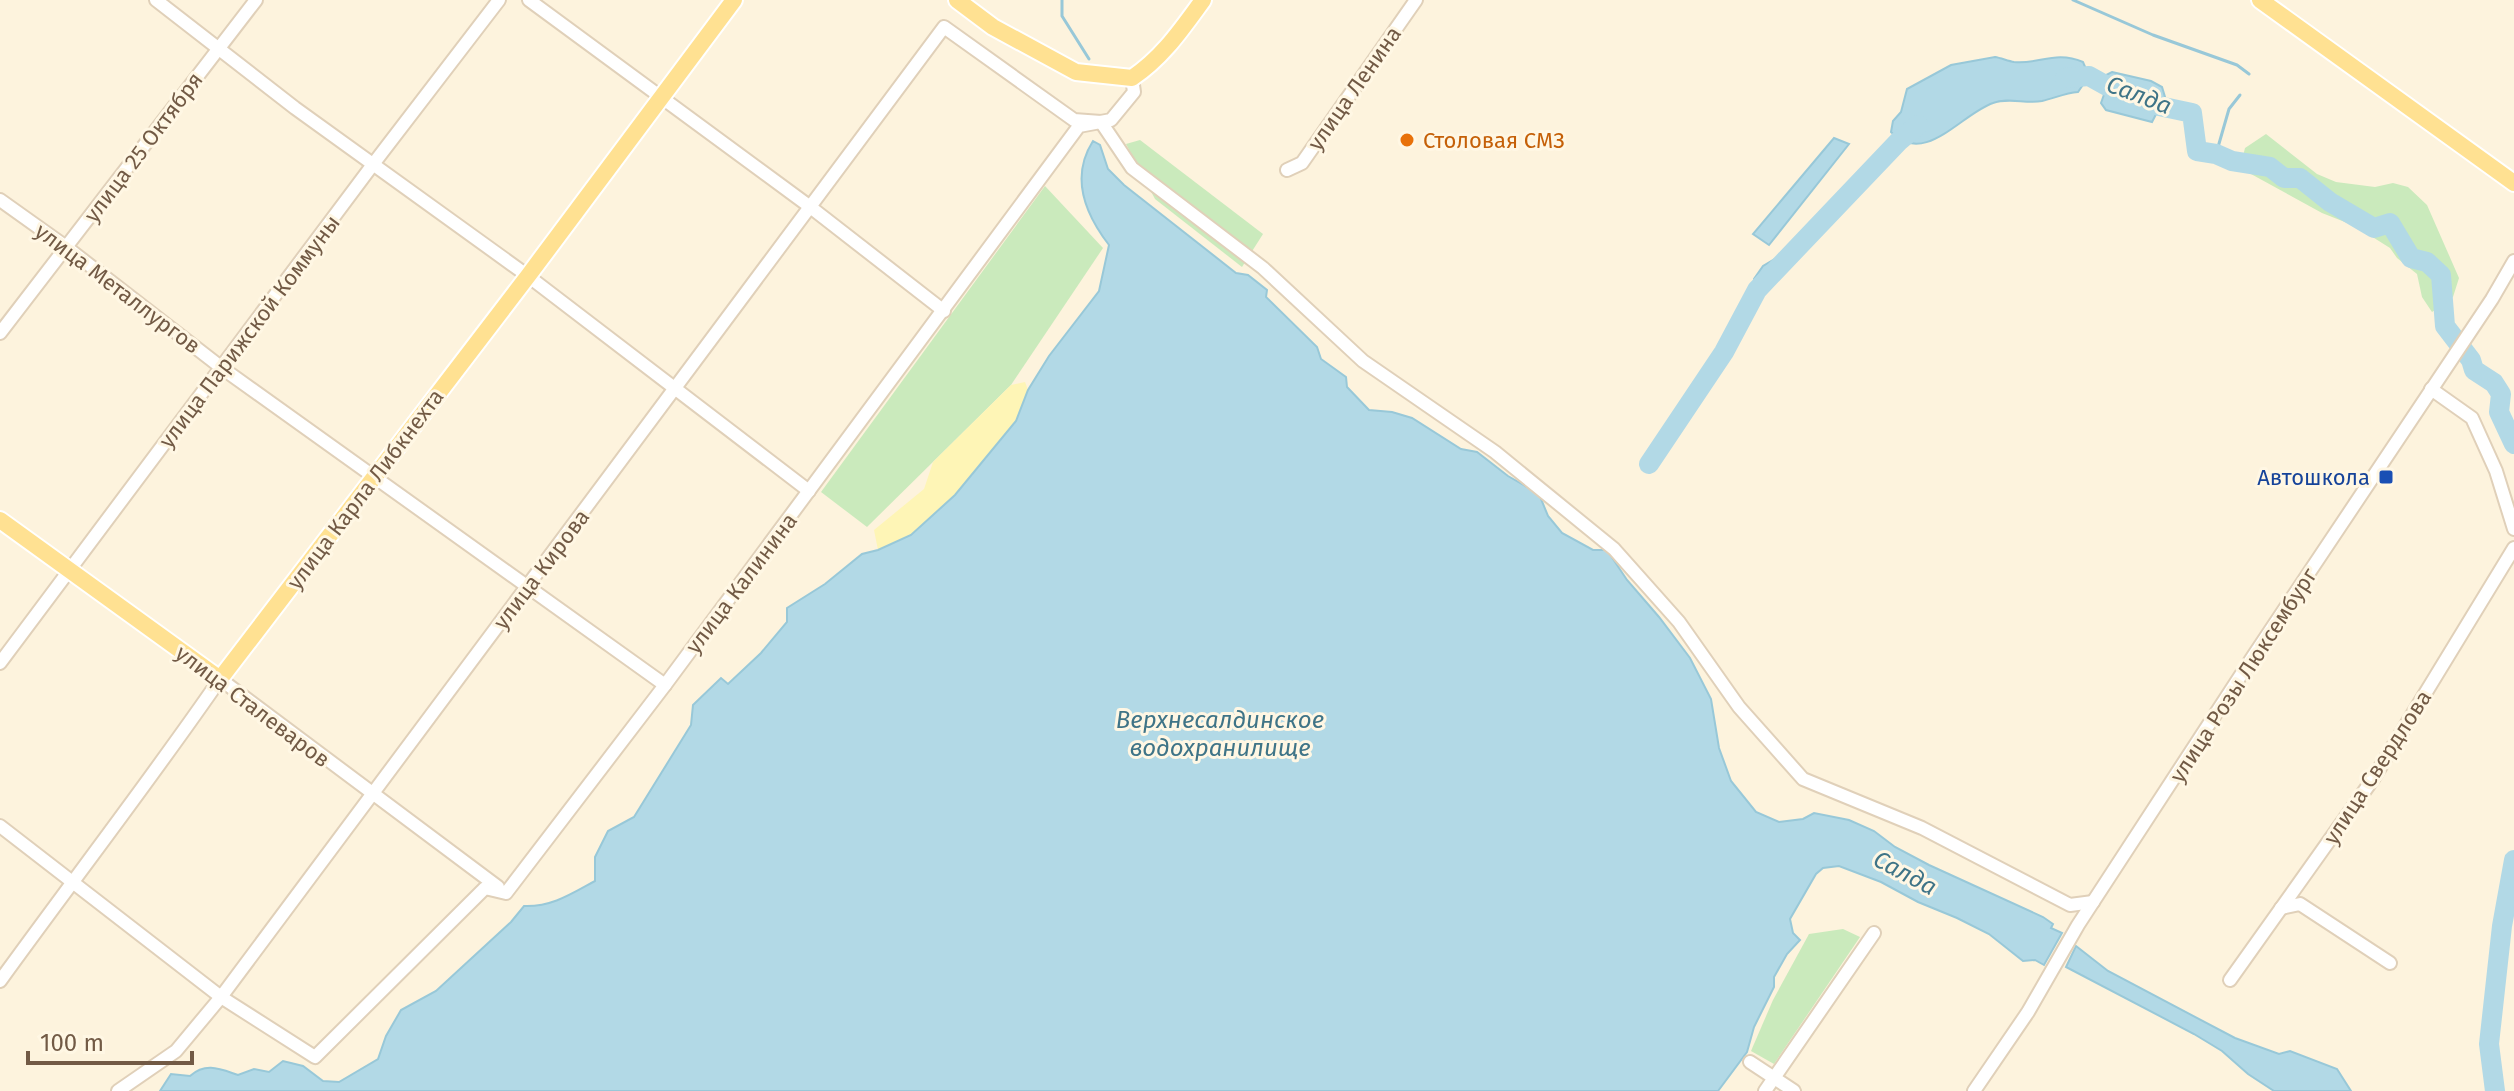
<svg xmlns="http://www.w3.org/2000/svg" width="2514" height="1091" font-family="'Fira Sans',sans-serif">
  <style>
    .green { fill: #caeabc }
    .sand { fill: #fef5b6 }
    .water { fill: #b2d9e6; stroke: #98c8d8; stroke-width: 2 }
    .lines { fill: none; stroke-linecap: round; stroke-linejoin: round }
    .stream { stroke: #98c8d8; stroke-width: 3 }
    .river { stroke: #b2d9e6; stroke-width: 20 }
    .minor-casing { stroke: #e0d0b9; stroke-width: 16 }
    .major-casing { stroke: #fff; stroke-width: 20 }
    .minor { stroke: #fff; stroke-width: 12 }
    .major { stroke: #ffe192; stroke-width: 16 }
    .food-dot { fill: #e8710a; stroke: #fff7e4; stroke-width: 3 }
    .transit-dot { fill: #1a4fb4; stroke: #fff7e4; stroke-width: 3 }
    .labels { text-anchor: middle; stroke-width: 6; stroke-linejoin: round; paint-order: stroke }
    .street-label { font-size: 22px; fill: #725a45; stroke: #fff7e4 }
    .food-label { font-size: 22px; fill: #c56008; stroke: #fff7e4; text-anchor: start }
    .transit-label { font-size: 22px; fill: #164399; stroke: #fff7e4; text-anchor: end }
    .water-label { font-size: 24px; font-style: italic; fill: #3f7487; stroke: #fff7e4 }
  </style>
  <rect width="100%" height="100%" fill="#fdf3dd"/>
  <!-- green -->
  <g class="green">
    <path d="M2266,134L2317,174L2336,182L2375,187L2393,183L2408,187L2427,205L2459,278L2453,297L2432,312L2422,297L2417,274L2397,258L2390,248L2355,226L2322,213L2240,168L2245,148Z"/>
    <path d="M1140,140L1263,234L1242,267L1155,199L1126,144Z"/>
    <path d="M1045,186L1103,248L1011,385L867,527L821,492Z"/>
    <path d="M1843,929L1860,937L1774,1064L1751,1051L1773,1000L1809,934Z"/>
  </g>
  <!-- sand -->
  <path class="sand" d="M1025,382L1028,390L1016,421L955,495L911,535L878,550L874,530L924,489L933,462L1011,385Z"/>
  <!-- water -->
  <g class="water">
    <path d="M1995,57C2001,58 2008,61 2014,62C2038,65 2055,50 2083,62L2089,76L2078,92C2065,93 2055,98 2042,101C2026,104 2008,97 1993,103C1961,114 1925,167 1891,132L1893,121L1901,112L1907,89L1951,65Z"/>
    <path d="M2112,72L2151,81L2162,87L2165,97L2152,122L2106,110L2101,103L2107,86L2106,75Z"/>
    <path d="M1834,138L1849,144L1769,245L1753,234Z"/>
    <path d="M1093,141L1100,145L1108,169L1124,185L1236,273L1248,275L1267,290L1266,297L1317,347L1321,359L1346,377L1347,387L1369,410L1392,412L1412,418L1461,449L1477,452L1508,476L1539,494L1548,516L1562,533L1593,550H1607L1627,580L1659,617L1690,658L1711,699L1719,748L1731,781L1756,812L1779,822L1803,819L1814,813L1849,820L1874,831L1895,847L1929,865L2043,917L2053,924L2051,928L2062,933L2044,965L2035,960L2023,961L1989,934L1957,918L1918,902L1881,882L1839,866L1823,868L1816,874L1790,919L1793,933L1800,940L1787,954L1774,977V987L1754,1027L1747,1052L1718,1091H160L171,1074L190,1076C206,1062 220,1069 238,1075L254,1069L269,1072L283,1061L303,1066L323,1081L339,1082L378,1059L386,1036L401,1010L436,991L511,922L524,906C552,907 571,894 595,881V857L608,831L634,817L691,725L693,705L721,678L728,684L761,653L787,622V608L825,584L862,554L878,550L911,535L955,495L1016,421L1028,390L1049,356L1099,291L1109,245C1085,214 1070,177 1093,141Z"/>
    <path d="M1802,243L1798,254L1768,287L1762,291L1757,290L1754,279L1763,266Z"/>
    <path d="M2076,946L2108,971L2235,1038L2279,1054L2290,1051L2337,1069L2351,1091H2274L2248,1074L2222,1051L2194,1034L2066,967Z"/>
  </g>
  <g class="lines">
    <!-- stream -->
    <g class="stream">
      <path d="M1062,0V16L1089,59"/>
      <path d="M2073,0L2153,35L2237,65L2249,74"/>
      <path d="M2216,154L2229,109L2240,95"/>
    </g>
    <!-- river -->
    <g class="river">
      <path d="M2065,78L2089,76L2107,86L2159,106L2192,113L2197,151L2216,154L2232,161L2270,167L2284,178H2300L2330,202L2374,228L2390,223L2411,258L2427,262L2441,275L2445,326L2471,360L2474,370L2494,383L2501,394L2499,412L2514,444"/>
      <path d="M1649,464L1724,352L1757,290L1899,141L1918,125"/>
      <path d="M2495,1091L2489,1044L2502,926L2514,860"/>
    </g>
    <defs>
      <g id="minor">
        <path d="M156,0L295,108L528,276L809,491"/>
        <path d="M529,0L809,206L944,311"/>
        <path d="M1287,170L1302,163L1416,0"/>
        <path d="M0,200L66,247L222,368L665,685"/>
        <path d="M0,333L256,0"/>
        <path d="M2431,389L2472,418L2496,471L2514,529"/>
        <path d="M0,663L374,163L499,0"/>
        <path d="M0,826L221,997L315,1057L485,888L506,893L665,685L1079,126L1111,120L1134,92L1132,78"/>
        <path d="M2281,908L2300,904L2390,963"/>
        <path d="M2230,980L2373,779L2514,548"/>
        <path d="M0,981C73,880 149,782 220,679L498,887"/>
        <path d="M1750,1062L1794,1091"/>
        <path d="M118,1091L176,1051L221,997L944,27L1074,120L1101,122L1132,168L1263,268L1363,361L1495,452L1614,549L1679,622L1739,707L1803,779L1922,828L2070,905L2093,902"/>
        <path d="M1765,1091L1874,933"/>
        <path d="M1974,1091L2028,1012L2078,925L2254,655L2492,299L2514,261"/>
      </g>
      <g id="major">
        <path d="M957,0L993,27L1076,72L1132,78C1163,57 1181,30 1203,0"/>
        <path d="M2260,0L2514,183"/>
        <path d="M0,520L220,679L528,276L734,0"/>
      </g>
    </defs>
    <!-- minor casing -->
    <use href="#minor" class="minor-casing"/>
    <!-- major casing -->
    <use href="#major" class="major-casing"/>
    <!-- minor -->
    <use href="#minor" class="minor"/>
    <!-- major -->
    <use href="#major" class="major"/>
  </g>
  <!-- markers -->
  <circle class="food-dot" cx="1407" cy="140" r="8"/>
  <rect class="transit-dot" x="2378" y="469" width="16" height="16" rx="4"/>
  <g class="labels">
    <!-- street labels -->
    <g class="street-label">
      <text transform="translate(1354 88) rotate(-55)" y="8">улица Ленина</text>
      <text transform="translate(143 147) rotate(-53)" y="8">улица 25 Октября</text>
      <text transform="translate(118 288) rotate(37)" y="8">улица Металлургов</text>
      <text transform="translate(249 331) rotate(-53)" y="8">улица Парижской Коммуны</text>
      <text transform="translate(365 489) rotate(-53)" y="8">улица Карла Либкнехта</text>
      <text transform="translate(541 569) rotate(-53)" y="8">улица Кирова</text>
      <text transform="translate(741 583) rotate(-53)" y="8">улица Калинина</text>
      <text transform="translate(2243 675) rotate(-57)" y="8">улица Розы Люксембург</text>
      <text transform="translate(253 706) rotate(37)" y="8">улица Сталеваров</text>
      <text transform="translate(2377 767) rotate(-57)" y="8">улица Свердлова</text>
    </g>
    <!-- food labels -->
    <g class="food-label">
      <text x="1423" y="148">Столовая СМЗ</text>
    </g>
    <!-- transit labels -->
    <g class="transit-label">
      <text x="2370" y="485">Автошкола</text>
    </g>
    <!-- water labels -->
    <g class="water-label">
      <text transform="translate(2139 95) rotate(21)" y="8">Салда</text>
      <text x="1220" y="728">Верхнесалдинское<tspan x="1220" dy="28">водохранилище</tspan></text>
      <text transform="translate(1905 873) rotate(28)" y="8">Салда</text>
    </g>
  </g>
  <!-- scale -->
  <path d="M28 1051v12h164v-12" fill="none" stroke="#725a45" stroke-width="4"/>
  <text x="40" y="1051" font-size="24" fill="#725a45" stroke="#fff7e4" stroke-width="6" paint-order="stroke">100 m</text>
</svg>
